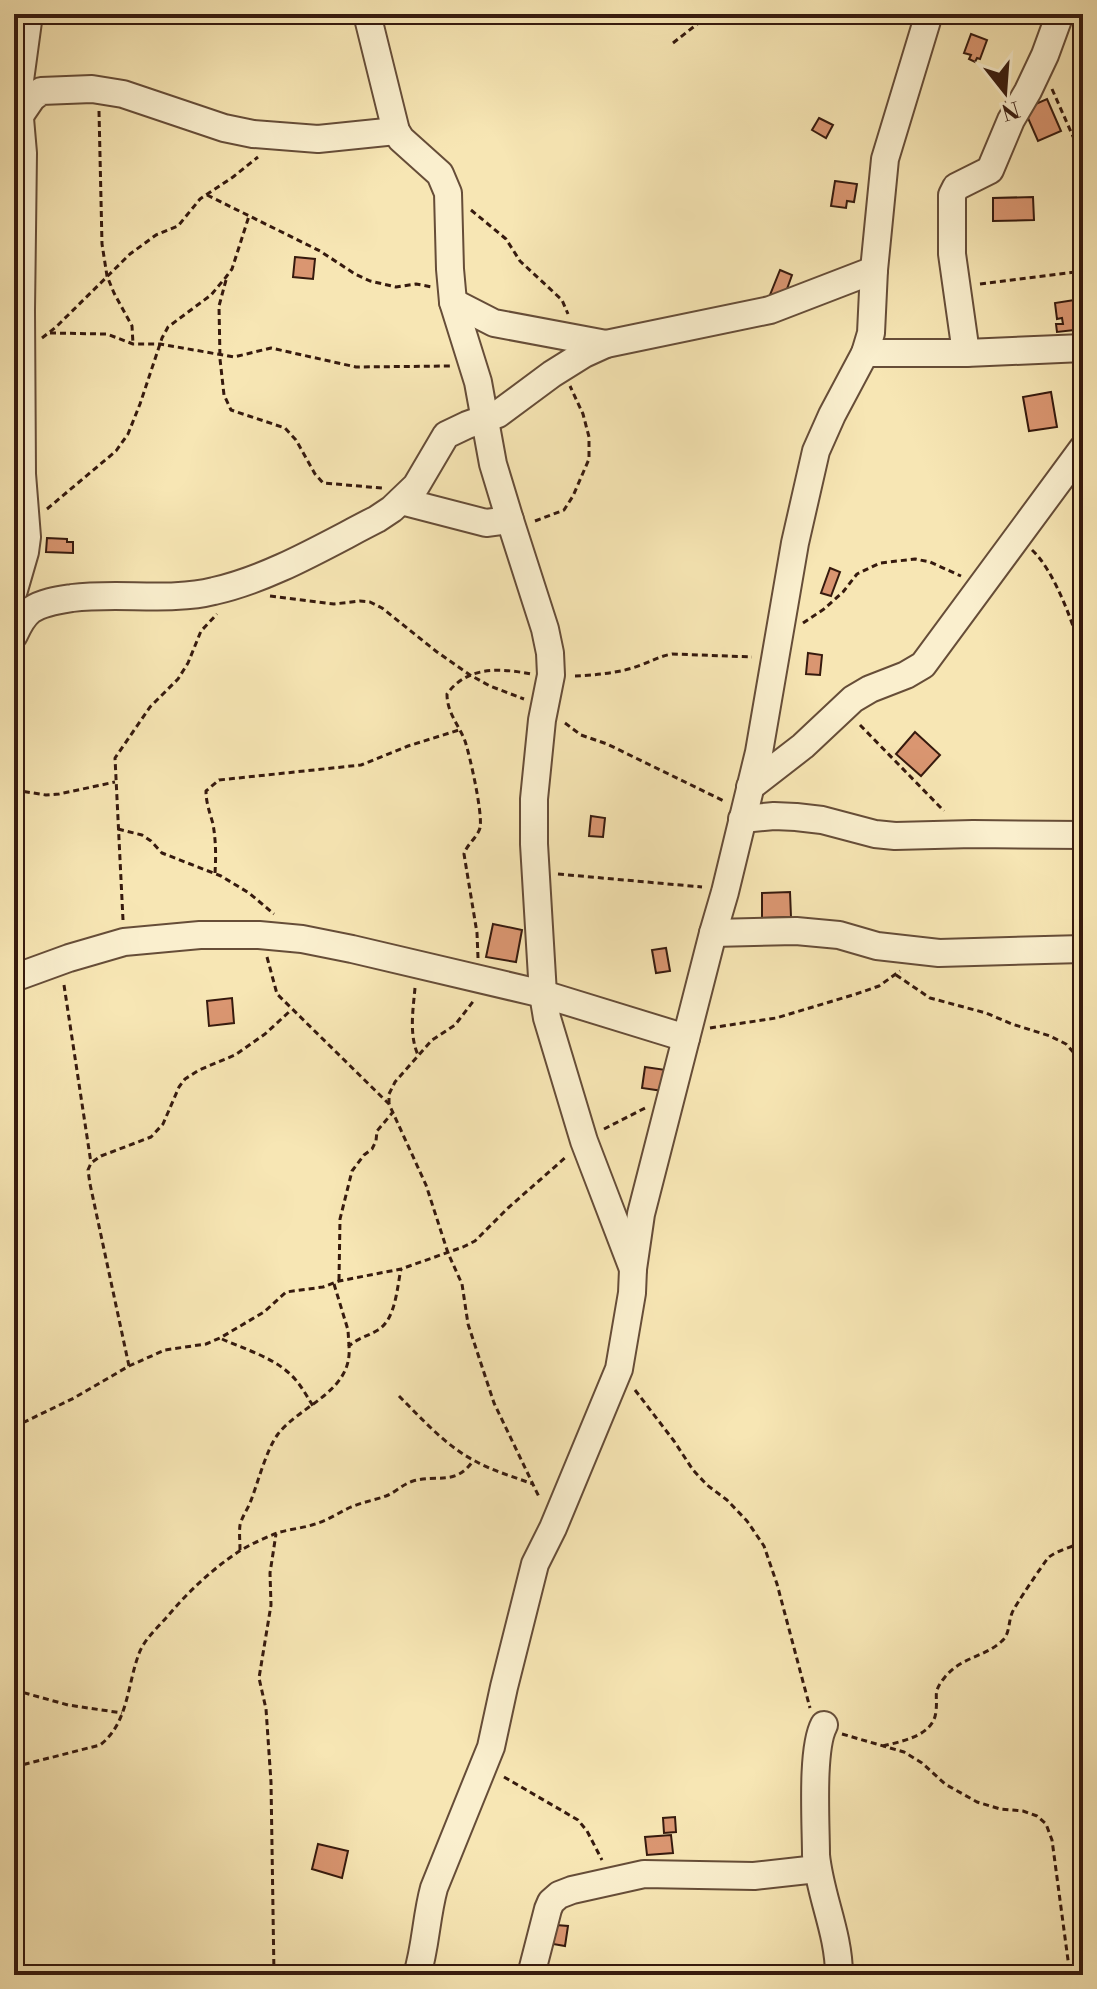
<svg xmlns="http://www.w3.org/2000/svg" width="1097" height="1989" font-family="'Libre Bodoni',serif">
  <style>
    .building { fill: #da9671; stroke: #361a0e; stroke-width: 2 }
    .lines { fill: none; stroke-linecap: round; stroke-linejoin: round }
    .minor-casing { stroke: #664d38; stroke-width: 30 }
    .path { stroke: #361a0e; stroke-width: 3; stroke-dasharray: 6 4; stroke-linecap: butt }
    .minor { stroke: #faefce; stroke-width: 26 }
  </style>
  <rect width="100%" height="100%" fill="#f7e6b4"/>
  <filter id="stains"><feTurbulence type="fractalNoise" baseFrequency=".0025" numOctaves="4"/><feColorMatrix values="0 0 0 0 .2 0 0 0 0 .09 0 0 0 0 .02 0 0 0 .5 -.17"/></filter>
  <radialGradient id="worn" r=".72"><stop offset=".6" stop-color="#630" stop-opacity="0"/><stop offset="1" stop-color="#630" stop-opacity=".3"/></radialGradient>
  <!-- building -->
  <g class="building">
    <path d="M971,34L987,40L980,59L977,58L975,62L969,59L971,55L964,53Z"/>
    <path d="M1047,99L1061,131L1038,141L1024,109Z"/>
    <path d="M819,118L833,125L826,138L812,130Z"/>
    <path d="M835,181L857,184L854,202L847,201L846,208L831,206Z"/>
    <path d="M1033,197L1034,220L993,221V198Z"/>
    <path d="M295,257L315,259L313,279L293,277Z"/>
    <path d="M780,270L792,275L783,300L770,295Z"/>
    <path d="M1081,299L1083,329L1057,332L1056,324H1063L1062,318L1057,319L1055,303Z"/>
    <path d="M1051,392L1057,427L1029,431L1023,397Z"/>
    <path d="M47,538L67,539V542H73V553L46,552Z"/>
    <path d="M830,568L840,572L831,596L821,593Z"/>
    <path d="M808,653L822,655L820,675L806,674Z"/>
    <path d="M915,732L940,755L921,776L896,754Z"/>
    <path d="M591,816L605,818L603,837L589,836Z"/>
    <path d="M790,892L791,917L762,918V893Z"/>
    <path d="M493,924L522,930L516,962L486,957Z"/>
    <path d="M666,948L670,971L656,973L652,950Z"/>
    <path d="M232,998L234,1023L209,1026L207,1001Z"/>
    <path d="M645,1067L666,1070L663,1091L642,1088Z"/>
    <path d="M675,1817L676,1832L664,1833L663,1818Z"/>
    <path d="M671,1835L673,1853L647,1855L645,1837Z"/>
    <path d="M318,1844L348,1851L342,1878L312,1869Z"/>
    <path d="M556,1925L568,1926L565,1946L553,1944Z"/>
  </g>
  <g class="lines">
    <defs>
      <g id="minor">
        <path d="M367,14L396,131L401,139L440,174L448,193L450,269L453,302L478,382L493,464L510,520L545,629L550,653L551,675L542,720L534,799V844L543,994L547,1018L584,1141L633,1269"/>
        <path d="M19,117L32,98L41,91L92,89L123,94L224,128L253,134L318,139L396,131"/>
        <path d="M453,302L494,323L606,344"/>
        <path d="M865,353H966L1083,348"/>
        <path d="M966,353L952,254V195L956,187L990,170L1011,120L1028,91L1045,55L1060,14"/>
        <path d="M401,501L486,523L510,520"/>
        <path d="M14,590L25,552L27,537L22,474L21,311L23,153L18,95L29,14"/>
        <path d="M14,635C18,626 23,616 31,610C43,602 59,600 72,598C118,592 171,602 214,591C271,578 324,546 377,519L392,509L416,486L446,435L467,425L498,414L552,374L584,354L606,344L770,310L874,270"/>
        <path d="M750,787L803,746L853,699L870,689L906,675L923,665L1083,448"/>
        <path d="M742,819L774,816L796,817L822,820L875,834L895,836L973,834L1083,835"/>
        <path d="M713,933L796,931L839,935L877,946L939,953L1083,949"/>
        <path d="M14,978L69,958L124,942L200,935H259L302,939L352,949L543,994L686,1038"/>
        <path d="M824,1725C811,1749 816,1825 816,1855C820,1896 839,1933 839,1975"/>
        <path d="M417,1975C426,1946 426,1917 434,1888L491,1747L504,1687L535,1564L553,1528L619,1369L632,1293L633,1269L641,1214L713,933L725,892L759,752L795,543L816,451L832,415L865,353L871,333L874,270L885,159L929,14"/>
        <path d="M531,1975L548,1909L551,1902L559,1895L572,1890L644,1874L754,1876L817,1869"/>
      </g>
    </defs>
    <!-- minor casing -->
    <use href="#minor" class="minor-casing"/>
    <!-- path -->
    <g class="path">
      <path d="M673,43L710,14"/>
      <path d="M1052,89L1083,159"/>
      <path d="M99,111L102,244L107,276L114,293L132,326L133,344"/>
      <path d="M207,195L320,251L355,274L370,281L396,287L416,284L432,287"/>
      <path d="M471,210L506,239L520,261L562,300L568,314"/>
      <path d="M226,280L219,306L220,359L224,395L231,410L285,428L296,440L315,474L323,483L382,488"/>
      <path d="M980,284L1083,271"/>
      <path d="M50,333L107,334L133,344H160L234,357L271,348L356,367L450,366"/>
      <path d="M42,338L56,327L130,254L156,235L178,226L200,199L233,177L258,157"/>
      <path d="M1078,491L1083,500"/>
      <path d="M47,509L116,451L128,434L140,404L162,338L168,327L211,295L226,277L232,269L249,216"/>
      <path d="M535,521L564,510L573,496L589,459V437L583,414L570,386"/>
      <path d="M1032,550C1055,571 1075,628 1083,658"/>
      <path d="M270,596L334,604L360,601L370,602L382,608L437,652L470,675L490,686L524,699"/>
      <path d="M803,623L824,609L843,592L857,574L880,563L915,559L930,562L961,576"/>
      <path d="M575,676C596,675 621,673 641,665C652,661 660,656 672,654L752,657"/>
      <path d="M565,723L581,735L607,744L726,802"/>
      <path d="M860,725L944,811"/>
      <path d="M14,790L46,795L59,794L115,782"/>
      <path d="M118,829L142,835L151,841L162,853L221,876L249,893L274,914"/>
      <path d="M215,873C216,857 216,841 213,824C210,813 206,803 206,791L219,780L361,765L408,746L459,730"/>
      <path d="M558,874L702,887"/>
      <path d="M123,920L115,758L150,707L178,679L188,663L201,631L217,614"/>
      <path d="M267,957L277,994L389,1104L426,1185L448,1253L462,1284L468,1324L494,1403L540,1499"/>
      <path d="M478,958L477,933L464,854C467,844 477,838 480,828C483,814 470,756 465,741C459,725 447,713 447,694C467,666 500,668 531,674"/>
      <path d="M896,975L930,998L986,1013L1012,1024L1050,1036L1066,1044L1083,1063"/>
      <path d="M64,985L91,1163"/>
      <path d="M415,988C413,1010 409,1035 418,1055"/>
      <path d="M710,1028L776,1018L856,994L879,986L900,971"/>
      <path d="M389,1104V1094L395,1082L432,1040L455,1025L475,999"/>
      <path d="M604,1129L647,1107"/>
      <path d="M339,1280L340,1219L352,1171L364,1155L372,1149L376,1141L377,1131L393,1112"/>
      <path d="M334,1284L348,1330L349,1346"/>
      <path d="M222,1339C244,1349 272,1357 290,1374C300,1383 306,1395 313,1406"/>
      <path d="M129,1366L90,1184L88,1170L91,1163L101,1156L151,1137L163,1124L179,1087L185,1079L199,1070L235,1055L265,1034L290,1011"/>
      <path d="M635,1390L674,1441L693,1470L707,1485L727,1500L747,1521L764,1546L777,1584L810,1708"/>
      <path d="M399,1396C422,1419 446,1446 475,1461C493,1471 514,1477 533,1484"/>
      <path d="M14,1427L74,1398L129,1366L165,1350L206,1344L220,1338L264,1312L286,1292L323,1287L339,1281L401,1269L463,1247L475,1241L508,1208L566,1157"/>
      <path d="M240,1550C240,1542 239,1533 240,1525C242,1517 247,1510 250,1503C258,1483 266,1450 278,1434C300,1405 353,1392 349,1346C358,1338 368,1336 378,1330C396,1319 397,1287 401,1269"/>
      <path d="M14,1690L68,1705L122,1713"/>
      <path d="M842,1734L904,1752L922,1763L945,1784L977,1802L1000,1809L1023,1811L1037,1816L1046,1824L1052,1840L1070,1975"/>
      <path d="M883,1746C902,1741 934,1736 936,1711C938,1694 932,1693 945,1677C961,1657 985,1657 1002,1641C1010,1634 1008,1623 1012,1613C1014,1607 1045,1561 1049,1557C1058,1550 1072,1547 1083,1542"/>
      <path d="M14,1767L100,1745C129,1723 127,1683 140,1651C146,1638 157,1628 166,1618C187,1593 211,1570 238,1552C249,1545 264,1538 277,1533C290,1529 305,1528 318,1523C330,1519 340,1512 351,1507C363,1502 375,1500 386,1496C396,1492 403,1484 413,1481C439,1474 455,1486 473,1461"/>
      <path d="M504,1777L578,1820L587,1831L602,1860"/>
      <path d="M274,1975L271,1782L266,1709L259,1678L271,1605L270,1573L276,1534"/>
    </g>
    <!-- minor -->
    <use href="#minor" class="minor"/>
  </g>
  <!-- margin -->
  <rect width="1097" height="1989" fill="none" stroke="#f7e6b4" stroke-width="48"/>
  <rect x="16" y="16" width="1065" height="1957" fill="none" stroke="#361a0e" stroke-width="4"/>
  <rect x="24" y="24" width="1049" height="1941" fill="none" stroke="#361a0e" stroke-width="2"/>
  <!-- north arrow -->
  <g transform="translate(1005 92) rotate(163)" stroke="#faefce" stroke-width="6" paint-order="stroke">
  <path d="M0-6L14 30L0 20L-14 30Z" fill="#361a0e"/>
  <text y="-12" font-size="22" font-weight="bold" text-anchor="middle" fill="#361a0e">N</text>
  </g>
  <rect width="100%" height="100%" filter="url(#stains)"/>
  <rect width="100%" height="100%" fill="url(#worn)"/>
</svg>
